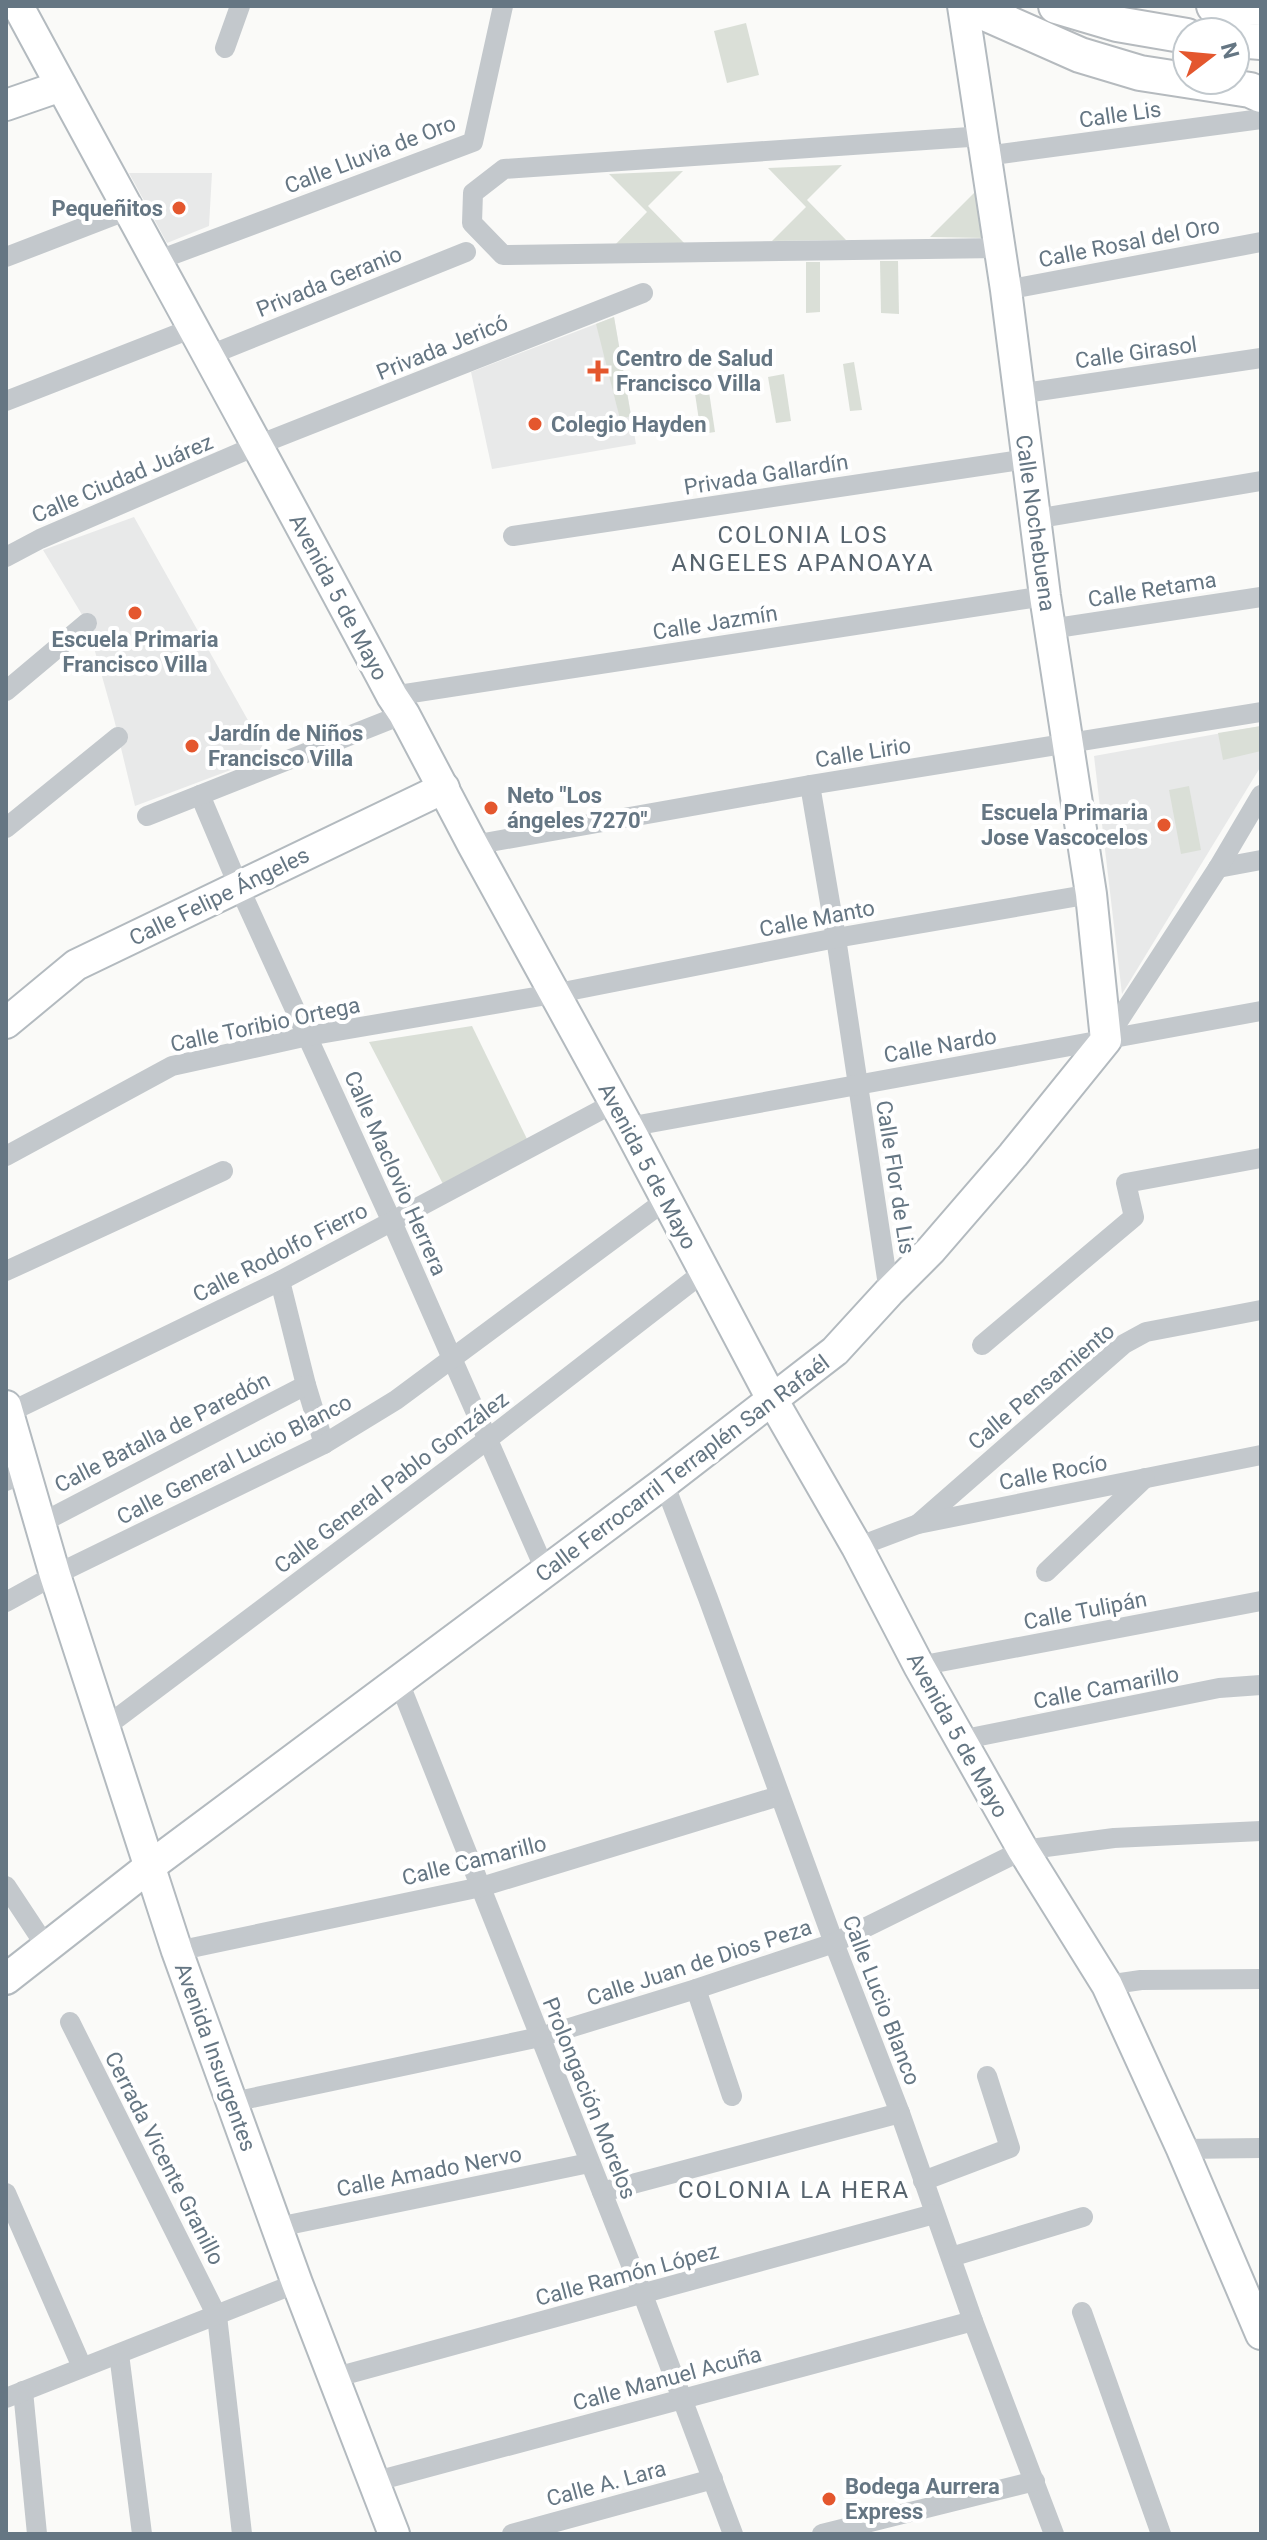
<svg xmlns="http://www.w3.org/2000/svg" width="1267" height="2540" font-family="Roboto,sans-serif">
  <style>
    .built { fill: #e8e9e9 }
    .green { fill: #dadfd7 }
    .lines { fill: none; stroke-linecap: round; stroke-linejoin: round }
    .secondary-casing { stroke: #b3babf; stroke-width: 34 }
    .primary-casing { stroke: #b5babe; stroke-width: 38 }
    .street { stroke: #c3c8cc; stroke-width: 20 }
    .secondary { stroke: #fff; stroke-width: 30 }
    .primary { stroke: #fff; stroke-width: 34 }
    .poi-dot { fill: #e4572e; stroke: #fff; stroke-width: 3 }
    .labels { text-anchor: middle; stroke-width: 8; stroke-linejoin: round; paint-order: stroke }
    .street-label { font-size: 22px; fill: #657683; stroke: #fff }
    .poi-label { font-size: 22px; font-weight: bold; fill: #657683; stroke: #fff; text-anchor: start }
    .neighbourhood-label { font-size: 24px; letter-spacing: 2px; fill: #57646e; stroke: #fff }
  </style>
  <rect width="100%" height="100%" fill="#fafaf8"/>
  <!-- built -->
  <g class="built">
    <path d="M129,173H212L209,226L167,243Z"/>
    <path d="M614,317L636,444L492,469L471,372Z"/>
    <path d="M134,517L268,756L135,806L114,719L87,623L43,550Z"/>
    <path d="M1261,726V766L1122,994L1094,756Z"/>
  </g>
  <!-- green -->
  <g class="green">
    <path d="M746,23L759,75L727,83L714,31Z"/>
    <path d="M842,165L807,200L846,240L772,241L806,207L768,168Z"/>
    <path d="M683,171L648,206L687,246L613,247L647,212L609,174Z"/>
    <path d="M978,189L986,238L930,237Z"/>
    <path d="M880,261H898L899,314L881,313Z"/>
    <path d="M806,262H820V312L806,313Z"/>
    <path d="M614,317L631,416L620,419L596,324Z"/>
    <path d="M854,362L862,410L850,411L843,364Z"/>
    <path d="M784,374L791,421L776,423L768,377Z"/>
    <path d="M708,385L715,432L701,434L694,387Z"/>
    <path d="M1261,726V751L1223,760L1218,733Z"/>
    <path d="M1189,786L1201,850L1181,854L1169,790Z"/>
    <path d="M472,1026L527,1139L443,1184L369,1042Z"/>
  </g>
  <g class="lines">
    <defs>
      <g id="secondary">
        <path d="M18,6C142,236 269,464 392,696L404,714L473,845L628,1127L773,1401L857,1547L919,1666L1023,1850L1107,1985L1182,2149L1261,2334"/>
        <path d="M6,105L61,86"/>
        <path d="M6,1023L76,965L444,788"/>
        <path d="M6,1406L55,1575L177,1951L297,2283L394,2534"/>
        <path d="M6,1979L149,1867L664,1483L835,1351L889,1292L931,1250L1013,1155L1106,1040L1091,894L1045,596L1006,290L963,6"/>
      </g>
      <g id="primary">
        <path d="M969,6L1080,55L1140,73L1250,90L1261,95"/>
        <path d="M1056,6L1117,24L1187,36"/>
        <path d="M1214,6L1261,8"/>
        <path d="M1235,40L1261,42"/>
      </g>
    </defs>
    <!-- secondary casing -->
    <use href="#secondary" class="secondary-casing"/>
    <!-- primary casing -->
    <use href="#primary" class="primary-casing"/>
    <!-- street -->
    <g class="street">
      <path d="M225,48L240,6"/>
      <path d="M984,136L504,169L473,193L472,223L503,255L1000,248"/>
      <path d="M986,156L1261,119"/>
      <path d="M6,257L128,210"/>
      <path d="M156,261L473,142L503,6"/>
      <path d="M1006,290L1261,242"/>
      <path d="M210,355L466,252"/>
      <path d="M1018,394L1261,358"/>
      <path d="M6,401L193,328"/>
      <path d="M1035,519L1261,481"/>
      <path d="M513,536L1027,459"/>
      <path d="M6,557L40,539L258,445L643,293"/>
      <path d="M1050,629L1261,597"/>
      <path d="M6,691L87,623"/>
      <path d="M392,696L1045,596"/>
      <path d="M810,785L836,938L889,1292"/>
      <path d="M200,795L239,887L392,1222L546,1572"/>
      <path d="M147,816L404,714"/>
      <path d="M6,828L118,737"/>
      <path d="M473,845L810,785L1261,712"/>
      <path d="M1218,868L1261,860"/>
      <path d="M1106,1040L1218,868L1261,795"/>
      <path d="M628,1127L1261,1011"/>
      <path d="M6,1156L172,1066L308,1036L553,994L836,938L1091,894"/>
      <path d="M6,1271L223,1171"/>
      <path d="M280,1281L306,1385L324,1444"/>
      <path d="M982,1345L1134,1217L1126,1183L1261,1158"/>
      <path d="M6,1414L280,1281L614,1103"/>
      <path d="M6,1481L25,1472"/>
      <path d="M664,1483L708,1598L834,1943L900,2113L973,2321L1054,2534"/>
      <path d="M41,1523L306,1385"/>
      <path d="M918,1524L1124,1344L1146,1332L1261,1310"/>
      <path d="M857,1547L918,1524L1261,1455"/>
      <path d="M1046,1572L1145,1478"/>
      <path d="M6,1602L55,1575L324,1444L396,1400L666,1200"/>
      <path d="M919,1666L1261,1601"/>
      <path d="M399,1682L643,2295L733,2534"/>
      <path d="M104,1728L487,1440L705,1271"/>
      <path d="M960,1740L1219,1688L1261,1685"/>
      <path d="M6,1886L47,1948"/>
      <path d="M177,1951L481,1887L779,1796"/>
      <path d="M1107,1985L1141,1980L1261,1979"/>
      <path d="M696,1989L732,2096"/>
      <path d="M70,2022L217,2316L242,2534"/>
      <path d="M233,2102L540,2037L696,1989L834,1943L1023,1850L1114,1838L1261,1831"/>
      <path d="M1182,2149L1261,2148"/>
      <path d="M923,2181L1010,2148L987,2076"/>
      <path d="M602,2192L900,2113"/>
      <path d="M6,2193L82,2367"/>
      <path d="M278,2227L589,2163"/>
      <path d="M951,2257L1083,2217"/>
      <path d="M1082,2312L1161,2534"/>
      <path d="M119,2354L142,2534"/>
      <path d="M333,2378L934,2214"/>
      <path d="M23,2391L37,2534"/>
      <path d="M6,2398L297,2283"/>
      <path d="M373,2482L973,2321"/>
      <path d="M512,2534L713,2479"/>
      <path d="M822,2534L1035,2481"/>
    </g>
    <!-- secondary -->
    <use href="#secondary" class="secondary"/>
    <!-- primary -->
    <use href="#primary" class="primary"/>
  </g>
  <!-- markers -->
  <g class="poi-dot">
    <circle cx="179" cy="208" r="8"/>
    <path d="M594 359h8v8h8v8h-8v8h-8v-8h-8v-8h8z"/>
    <circle cx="535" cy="424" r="8"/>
    <circle cx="135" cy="613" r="8"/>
    <circle cx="192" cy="746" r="8"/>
    <circle cx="491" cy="808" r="8"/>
    <circle cx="1164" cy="825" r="8"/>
    <circle cx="829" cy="2499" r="8"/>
  </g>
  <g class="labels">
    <!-- street labels -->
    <g class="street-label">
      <text transform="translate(1120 114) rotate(-8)" y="8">Calle Lis</text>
      <text transform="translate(370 154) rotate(-21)" y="8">Calle Lluvia de Oro</text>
      <text transform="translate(1129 242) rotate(-11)" y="8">Calle Rosal del Oro</text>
      <text transform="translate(329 281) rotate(-22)" y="8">Privada Geranio</text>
      <text transform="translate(442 347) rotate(-22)" y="8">Privada Jericó</text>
      <text transform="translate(1136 352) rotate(-8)" y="8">Calle Girasol</text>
      <text transform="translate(766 474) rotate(-9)" y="8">Privada Gallardín</text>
      <text transform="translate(122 478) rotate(-23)" y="8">Calle Ciudad Juárez</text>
      <text transform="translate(1036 523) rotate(82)" y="8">Calle Nochebuena</text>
      <text transform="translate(1152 589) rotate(-9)" y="8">Calle Retama</text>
      <text transform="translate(339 597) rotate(62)" y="8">Avenida 5 de Mayo</text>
      <text transform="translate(715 622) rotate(-9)" y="8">Calle Jazmín</text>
      <text transform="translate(863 752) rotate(-9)" y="8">Calle Lirio</text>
      <text transform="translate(219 896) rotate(-26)" y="8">Calle Felipe Ángeles</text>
      <text transform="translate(817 918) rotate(-11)" y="8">Calle Manto</text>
      <text transform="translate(265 1024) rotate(-12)" y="8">Calle Toribio Ortega</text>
      <text transform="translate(940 1045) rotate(-10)" y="8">Calle Nardo</text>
      <text transform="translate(648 1166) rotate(62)" y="8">Avenida 5 de Mayo</text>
      <text transform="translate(396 1173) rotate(66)" y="8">Calle Maclovio Herrera</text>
      <text transform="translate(896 1177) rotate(81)" y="8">Calle Flor de Lis</text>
      <text transform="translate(280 1252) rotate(-27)" y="8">Calle Rodolfo Fierro</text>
      <text transform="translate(1041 1386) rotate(-40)" y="8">Calle Pensamiento</text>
      <text transform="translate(162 1432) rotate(-27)" y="8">Calle Batalla de Paredón</text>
      <text transform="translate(234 1459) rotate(-27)" y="8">Calle General Lucio Blanco</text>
      <text transform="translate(682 1468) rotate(-37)" y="8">Calle Ferrocarril Terraplén San Rafaél</text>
      <text transform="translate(1053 1472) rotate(-11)" y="8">Calle Rocío</text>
      <text transform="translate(391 1482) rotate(-37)" y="8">Calle General Pablo González</text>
      <text transform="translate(1085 1610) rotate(-11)" y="8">Calle Tulipán</text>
      <text transform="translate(1106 1687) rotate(-11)" y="8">Calle Camarillo</text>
      <text transform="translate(958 1735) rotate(61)" y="8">Avenida 5 de Mayo</text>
      <text transform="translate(474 1860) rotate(-14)" y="8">Calle Camarillo</text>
      <text transform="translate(699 1962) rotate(-18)" y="8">Calle Juan de Dios Peza</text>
      <text transform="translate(882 2000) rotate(69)" y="8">Calle Lucio Blanco</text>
      <text transform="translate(216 2057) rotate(70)" y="8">Avenida Insurgentes</text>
      <text transform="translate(590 2098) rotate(68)" y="8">Prolongación Morelos</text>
      <text transform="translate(165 2158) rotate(63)" y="8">Cerrada Vicente Granillo</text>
      <text transform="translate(429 2171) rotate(-11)" y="8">Calle Amado Nervo</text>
      <text transform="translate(627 2274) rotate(-15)" y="8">Calle Ramón López</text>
      <text transform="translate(667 2378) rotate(-15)" y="8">Calle Manuel Acuña</text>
      <text transform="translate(606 2483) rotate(-15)" y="8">Calle A. Lara</text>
    </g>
    <!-- poi labels -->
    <g class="poi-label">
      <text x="163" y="216" text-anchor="end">Pequeñitos</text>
      <text x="616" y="366">Centro de Salud<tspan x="616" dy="25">Francisco Villa</tspan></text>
      <text x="551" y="432">Colegio Hayden</text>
      <text x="135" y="647" text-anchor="middle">Escuela Primaria<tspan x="135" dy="25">Francisco Villa</tspan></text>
      <text x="208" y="741">Jardín de Niños<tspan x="208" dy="25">Francisco Villa</tspan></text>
      <text x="507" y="803">Neto "Los<tspan x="507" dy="25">ángeles 7270"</tspan></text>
      <text x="1148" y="820" text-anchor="end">Escuela Primaria<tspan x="1148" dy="25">Jose Vascocelos</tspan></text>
      <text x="845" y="2494">Bodega Aurrera<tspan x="845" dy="25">Express</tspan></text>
    </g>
    <!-- neighbourhood labels -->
    <g class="neighbourhood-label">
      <text x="803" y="543">COLONIA LOS<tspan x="803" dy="28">ANGELES APANOAYA</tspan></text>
      <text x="794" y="2198">COLONIA LA HERA</text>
    </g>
  </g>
  <!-- border -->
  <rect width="1267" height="2540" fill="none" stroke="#657683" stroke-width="16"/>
  <!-- north arrow -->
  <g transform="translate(1211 56) rotate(74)"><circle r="38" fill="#ffffff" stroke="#c1c8cd" stroke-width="2"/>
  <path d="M0-6L14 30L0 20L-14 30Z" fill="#e4572e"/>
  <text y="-12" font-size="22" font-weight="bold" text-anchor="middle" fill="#657683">N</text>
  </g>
</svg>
